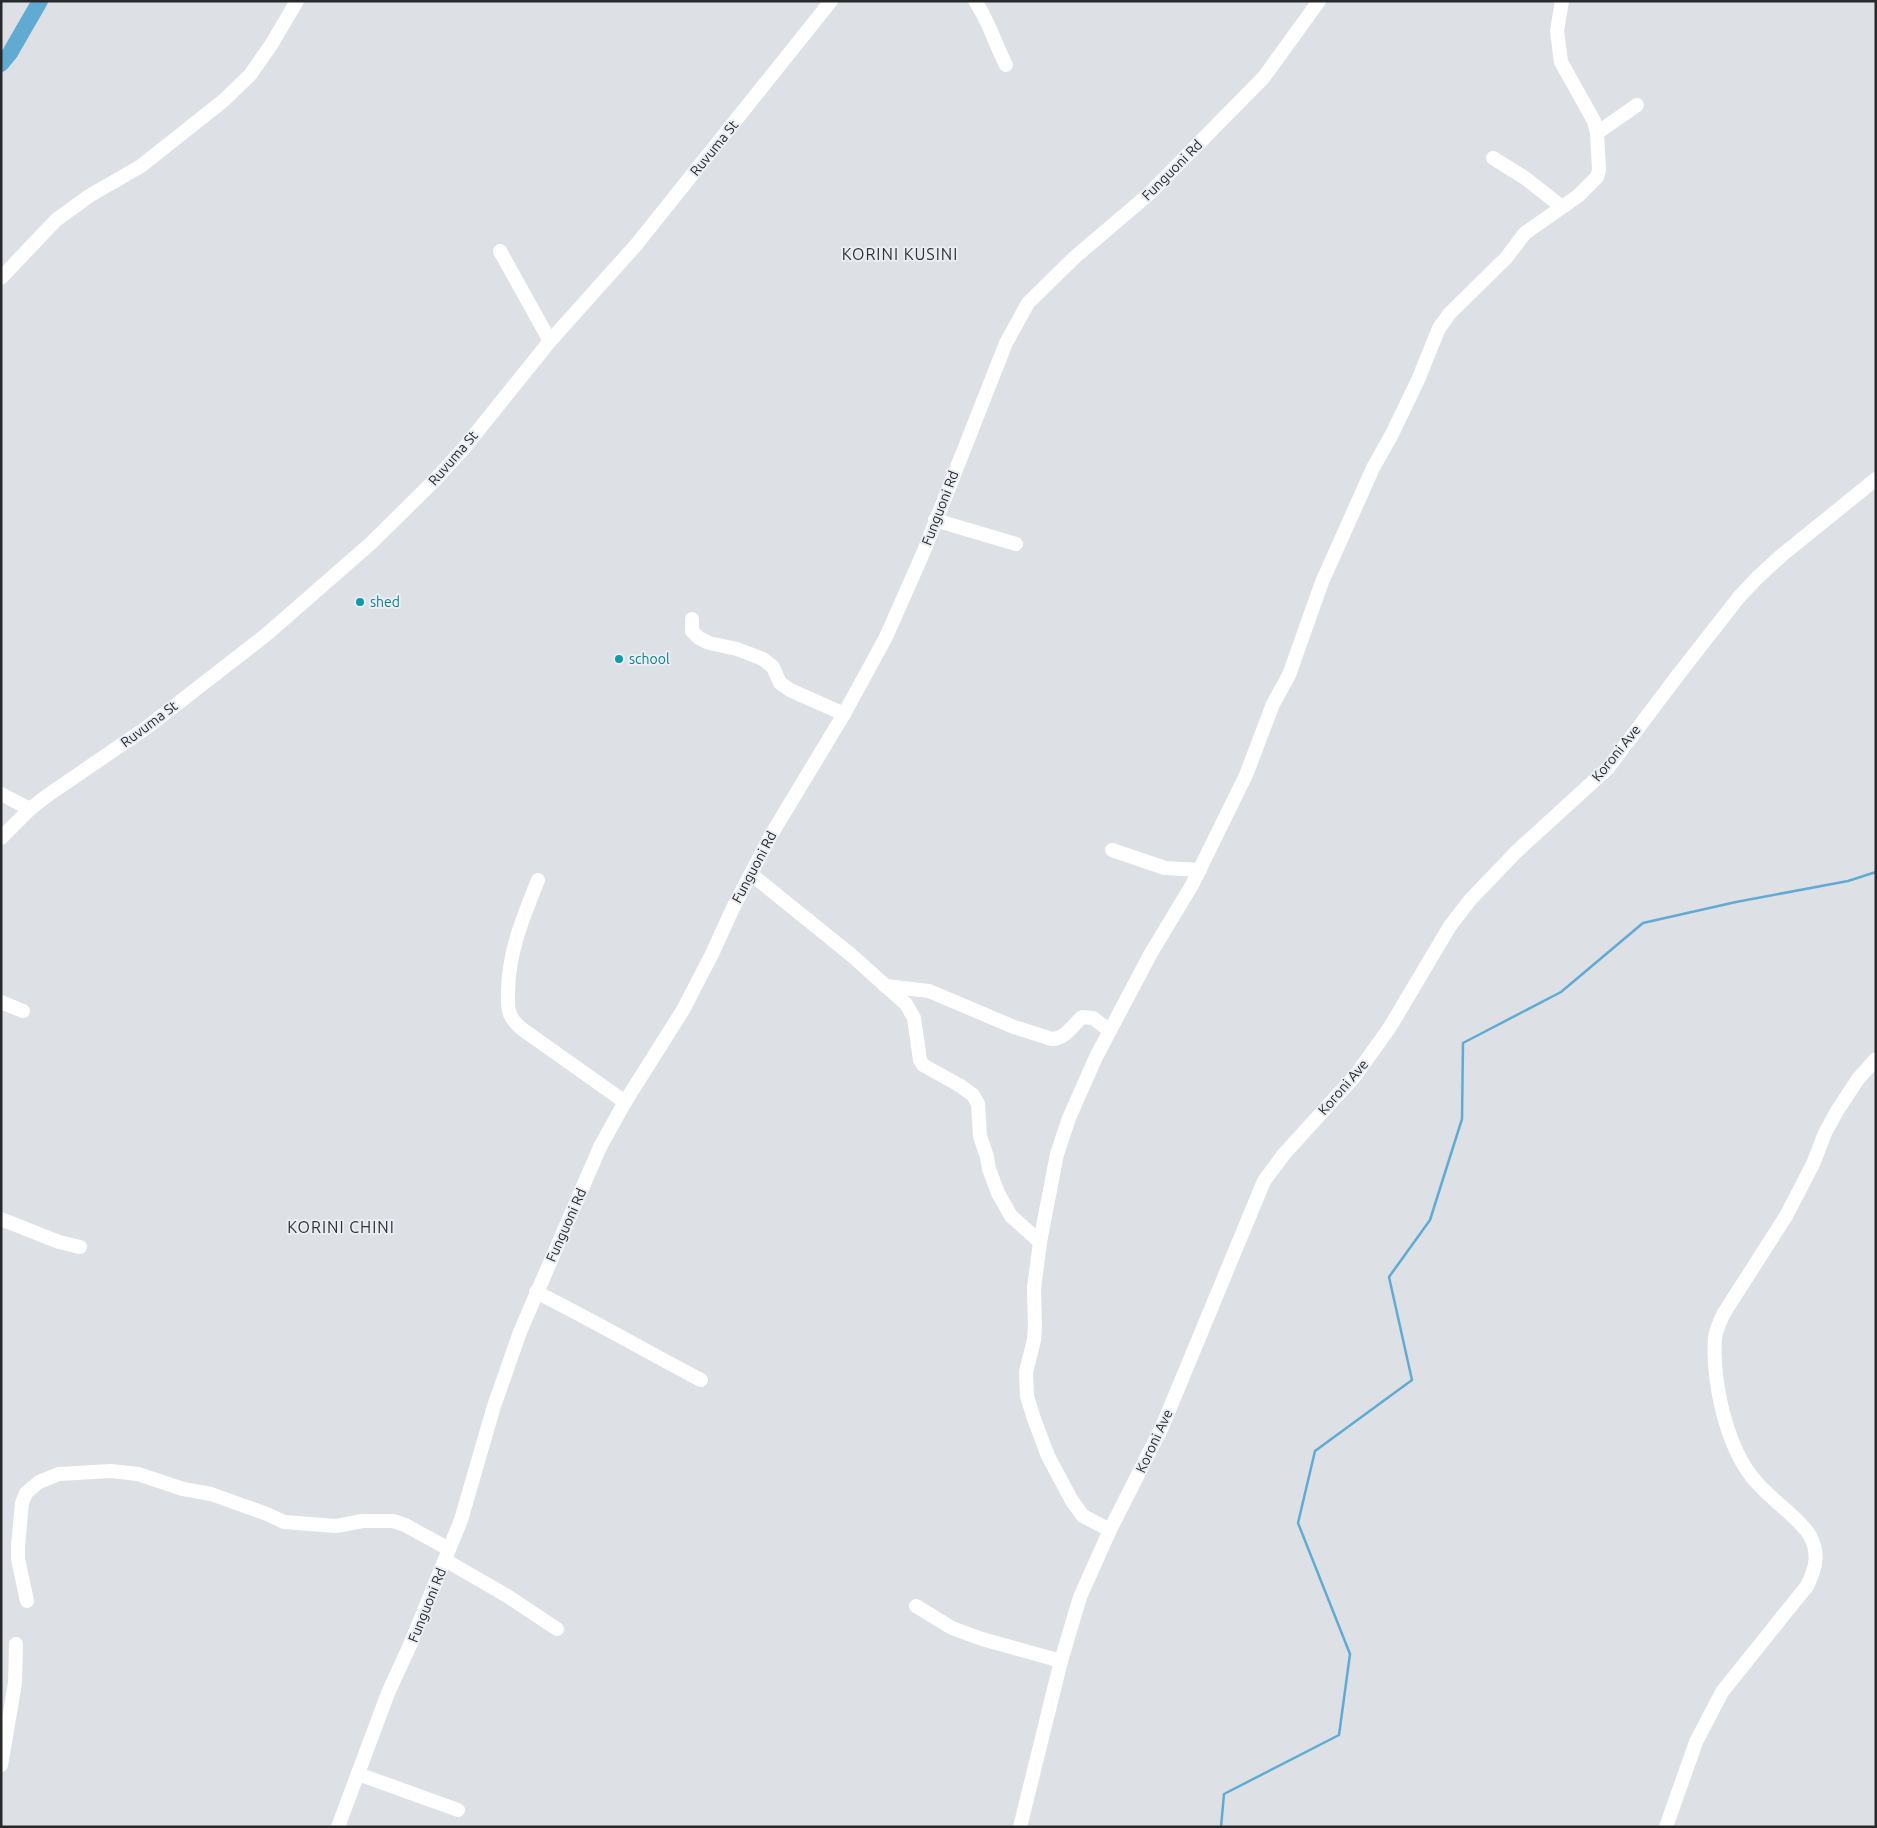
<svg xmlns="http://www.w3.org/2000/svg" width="1877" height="1828" font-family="Ubuntu,sans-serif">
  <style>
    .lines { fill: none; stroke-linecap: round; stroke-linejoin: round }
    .stream { stroke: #61abd3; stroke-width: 2.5 }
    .river { stroke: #61abd3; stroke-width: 16 }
    .minor { stroke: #fff; stroke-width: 14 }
    .culture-dot { fill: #0f9aa8; stroke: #eaedf2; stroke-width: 2 }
    .labels { text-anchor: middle; stroke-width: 4; stroke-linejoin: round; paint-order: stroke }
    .street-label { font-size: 14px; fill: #28292a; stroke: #eaedf2 }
    .culture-label { font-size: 14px; fill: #0d838f; stroke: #eaedf2; text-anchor: start }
    .quarter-label { font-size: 16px; letter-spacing: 1px; fill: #303236; stroke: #eaedf2 }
  </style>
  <rect width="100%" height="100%" fill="#dde0e5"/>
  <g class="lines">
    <!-- stream -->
    <path class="stream" d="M1221,1827L1224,1794L1339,1735L1350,1654L1298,1523L1315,1451L1412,1380L1389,1277L1430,1220L1462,1119L1463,1043L1561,992L1643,923L1736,902L1848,881L1876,872"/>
    <!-- river -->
    <path class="river" d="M1,64L10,53L40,1"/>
    <!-- minor -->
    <g class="minor">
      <path d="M975,1C989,21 995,44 1006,65"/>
      <path d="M1597,133L1637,105"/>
      <path d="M1493,158L1525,178L1562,207"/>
      <path d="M500,251L550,341"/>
      <path d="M1,278L56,220L89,196L141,166L223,101L250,75L271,45L297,1"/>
      <path d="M935,520L1016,544"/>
      <path d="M692,619V631L699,638L709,643L737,649L763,659L773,667L780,683L790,690L844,714"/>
      <path d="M1,794L30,809"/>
      <path d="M1,838L30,809L48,795L146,728L267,634L370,544L434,481L464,448L550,341L636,245L831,1"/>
      <path d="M1112,850L1165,868L1200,870"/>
      <path d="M751,874L850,954L906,1004L914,1018L920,1060L923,1065L959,1085L973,1095L978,1104L980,1136L987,1157L989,1169L998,1193L1011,1216L1040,1242"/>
      <path d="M538,880C523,918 509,950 508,991C508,999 507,1007 510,1014C512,1021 517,1024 522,1029L625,1102"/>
      <path d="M885,986L929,991L1014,1027L1052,1039C1065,1039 1073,1025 1082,1017L1093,1018L1110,1031"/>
      <path d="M1,1002L23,1011"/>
      <path d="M1,1219L59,1242L80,1247"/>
      <path d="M536,1292C592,1320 646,1351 701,1380"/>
      <path d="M1110,1530L1083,1516L1072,1501L1048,1456L1034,1419L1027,1396L1026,1372L1034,1340L1035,1326L1034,1288L1040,1242L1057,1154L1069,1118L1096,1057L1151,953L1192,885L1246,775L1273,704L1289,675L1322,582L1373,468L1392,434L1418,380L1439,328L1450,313L1506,258L1525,233L1578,196L1597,177L1599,170L1597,133L1594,121L1561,62L1557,31L1562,1"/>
      <path d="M445,1560L509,1597L557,1629"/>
      <path d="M27,1601L18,1559V1546L22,1503L26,1493L39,1482L59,1474L111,1471L138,1474L183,1489L211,1494L267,1514L284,1522L336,1526L363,1521H393L405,1525L449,1549"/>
      <path d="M916,1606L952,1628L982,1639L1061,1661"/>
      <path d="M1,1765L15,1683L16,1644"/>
      <path d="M358,1774L458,1810"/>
      <path d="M338,1827L388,1693L410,1645L461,1520L494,1406L520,1332L600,1147L625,1102L683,1010L712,954L732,910L771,835L844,714L886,637L924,551L1006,343L1028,303L1075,257L1149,194L1264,77L1319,1"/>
      <path d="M1020,1827L1061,1661L1080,1597L1110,1530L1162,1427L1264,1181L1284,1154L1355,1076L1390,1027L1450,926L1470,900L1517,851L1608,768L1678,675L1739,597L1757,578L1782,555L1876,479"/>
      <path d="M1666,1827L1696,1742L1722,1692L1807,1586C1816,1568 1820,1553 1809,1534C1793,1512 1769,1499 1752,1477C1726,1444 1712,1381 1715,1338C1716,1329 1720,1321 1724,1313L1786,1216L1813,1164L1825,1133L1837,1111L1858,1079L1876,1059"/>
    </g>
  </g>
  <!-- markers -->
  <g class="culture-dot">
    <circle cx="360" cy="602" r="5"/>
    <circle cx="619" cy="659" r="5"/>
  </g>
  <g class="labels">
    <!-- street labels -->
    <g class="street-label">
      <text transform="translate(714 148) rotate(-51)" y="5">Ruvuma St</text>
      <text transform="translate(1172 170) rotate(-45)" y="5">Funguoni Rd</text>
      <text transform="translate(453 458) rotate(-49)" y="5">Ruvuma St</text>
      <text transform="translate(940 508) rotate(-69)" y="5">Funguoni Rd</text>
      <text transform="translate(149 724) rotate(-37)" y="5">Ruvuma St</text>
      <text transform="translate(1616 753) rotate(-51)" y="5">Koroni Ave</text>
      <text transform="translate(754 867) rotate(-62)" y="5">Funguoni Rd</text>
      <text transform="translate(1343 1087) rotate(-49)" y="5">Koroni Ave</text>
      <text transform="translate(566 1225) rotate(-66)" y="5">Funguoni Rd</text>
      <text transform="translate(1154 1441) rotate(-65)" y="5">Koroni Ave</text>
      <text transform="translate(427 1605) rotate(-68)" y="5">Funguoni Rd</text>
    </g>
    <!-- culture labels -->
    <g class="culture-label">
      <text x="370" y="607">shed</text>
      <text x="629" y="664">school</text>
    </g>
    <!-- quarter labels -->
    <g class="quarter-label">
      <text x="900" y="260">KORINI KUSINI</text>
      <text x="341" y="1233">KORINI CHINI</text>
    </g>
  </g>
  <!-- border -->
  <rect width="1877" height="1828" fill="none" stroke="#28292a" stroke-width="5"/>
</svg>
